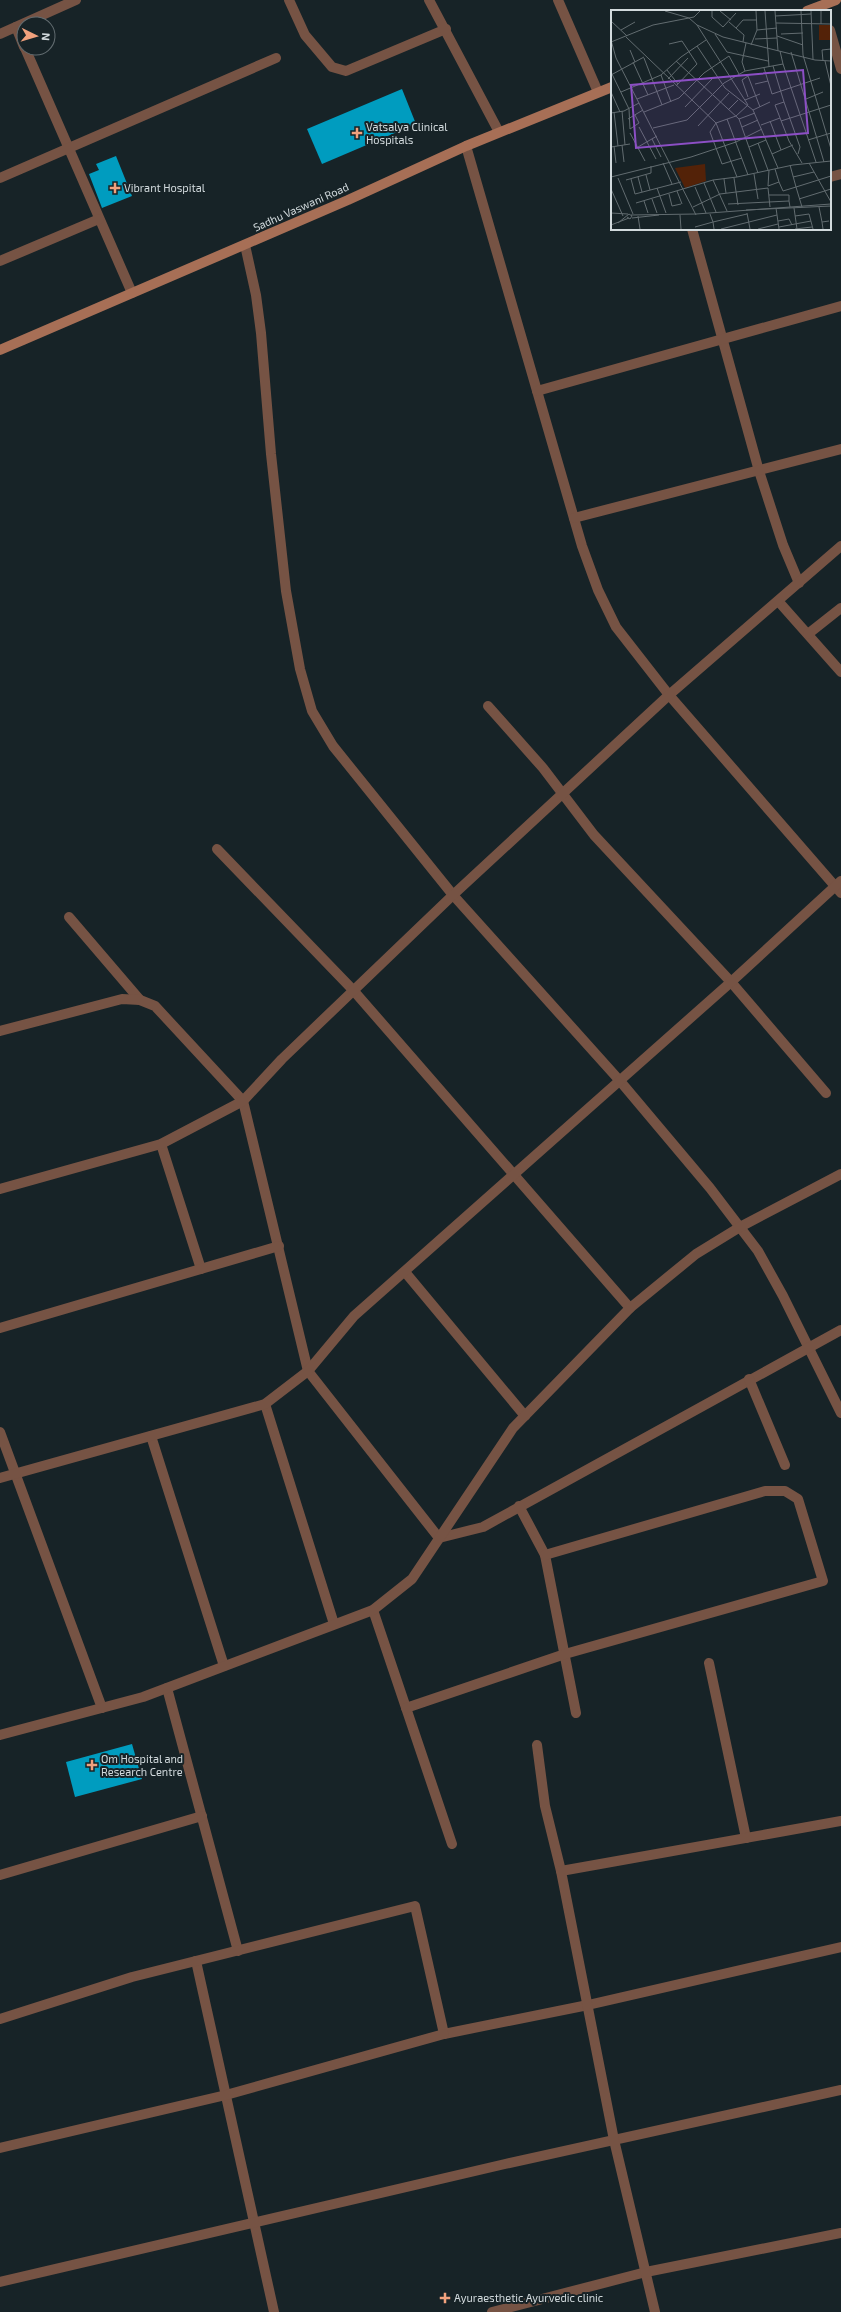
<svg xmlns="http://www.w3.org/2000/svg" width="841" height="2312" font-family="'Exo 2',sans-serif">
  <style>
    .building { fill: #009cbf }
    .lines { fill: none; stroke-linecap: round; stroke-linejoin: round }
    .street { stroke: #765344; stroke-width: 10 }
    .secondary { stroke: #a76f56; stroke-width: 10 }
    .poi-dot { fill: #f1a17d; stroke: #172327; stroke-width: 1.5 }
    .labels { text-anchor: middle; stroke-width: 4; stroke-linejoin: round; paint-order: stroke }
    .poi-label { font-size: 11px; fill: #d2dadd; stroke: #172327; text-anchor: start }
    .street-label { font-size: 11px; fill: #d2dadd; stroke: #172327 }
    .inset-road { fill: none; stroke: #626c70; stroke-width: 1 }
    .view { fill: #8c4fc5; fill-opacity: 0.15; stroke: #8c4fc5; stroke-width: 2 }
    .inset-edge { fill: none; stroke: #d2dadd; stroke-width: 2 }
  </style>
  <rect width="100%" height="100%" fill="#172327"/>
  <!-- building -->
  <g class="building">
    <path d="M402,89L416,124L322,164L307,129Z"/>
    <path d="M116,156L132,196L102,208L89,174L99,170L96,164Z"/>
    <path d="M132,1744L142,1779L75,1797L66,1762Z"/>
  </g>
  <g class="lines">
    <!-- street -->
    <g class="street">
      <path d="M289,0L305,35L332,67L346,71L446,29"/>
      <path d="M429,0L499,132"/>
      <path d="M558,0L598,92"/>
      <path d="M16,27L24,47"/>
      <path d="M830,30L841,69"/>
      <path d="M0,34L76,0"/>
      <path d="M25,48L132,293"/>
      <path d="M466,146L582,546L598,590L616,627L669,695L841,893"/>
      <path d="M830,177L841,174"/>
      <path d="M0,178L276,58"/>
      <path d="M692,229L759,471L783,545L799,583"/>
      <path d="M245,245L256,295L261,333L271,454L286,591L300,669L312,711L333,746L453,895L620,1081L710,1188L758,1251L783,1296L841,1413"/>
      <path d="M0,261L99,219"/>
      <path d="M537,391L841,306"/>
      <path d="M574,518L841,449"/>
      <path d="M779,602L841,672"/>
      <path d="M808,634L841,608"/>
      <path d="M488,706L543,768L594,835L731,982L826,1093"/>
      <path d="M217,849L353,990L630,1308"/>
      <path d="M69,917L140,1000"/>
      <path d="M0,1031L122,999L140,1000L155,1006L243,1101L308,1371L439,1538L483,1527L841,1330"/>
      <path d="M161,1144L201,1269"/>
      <path d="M0,1189L161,1144L243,1101L282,1059L453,895L669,695L841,546"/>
      <path d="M405,1272L525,1416"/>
      <path d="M0,1328L279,1246"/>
      <path d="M749,1379L785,1465"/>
      <path d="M265,1404L334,1624"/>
      <path d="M0,1432L102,1708"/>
      <path d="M151,1436L224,1666"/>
      <path d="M0,1478L265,1404L308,1371L354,1316L731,982L841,881"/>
      <path d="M519,1506L545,1555L576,1713"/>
      <path d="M373,1610L452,1844"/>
      <path d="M709,1663L746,1838"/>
      <path d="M167,1688L238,1951"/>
      <path d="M406,1708L565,1654L823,1581L798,1499L785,1491H765L545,1555"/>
      <path d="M0,1735L143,1697L373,1610L412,1579L513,1428L630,1308L696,1254L740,1227L841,1174"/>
      <path d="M537,1745L545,1806L561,1871"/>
      <path d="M0,1875L202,1816"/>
      <path d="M196,1961L274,2312"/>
      <path d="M0,2019L132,1977L415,1906L444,2034L588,2005L841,1947"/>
      <path d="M0,2148L226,2095L444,2034"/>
      <path d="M0,2282L505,2164L841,2090"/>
      <path d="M492,2312L646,2272L841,2233"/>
      <path d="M655,2312L614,2140L561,1871L841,1821"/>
    </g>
    <!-- secondary -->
    <g class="secondary">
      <path d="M807,11L836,0"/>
      <path d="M0,350L348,200L466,146L612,87"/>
    </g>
  </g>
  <!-- markers -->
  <g class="poi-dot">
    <path d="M355 127h4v4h4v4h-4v4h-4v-4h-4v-4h4z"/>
    <path d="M113 182h4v4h4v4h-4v4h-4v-4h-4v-4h4z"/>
    <path d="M90 1759h4v4h4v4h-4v4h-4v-4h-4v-4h4z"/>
    <path d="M443 2292h4v4h4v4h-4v4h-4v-4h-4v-4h4z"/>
  </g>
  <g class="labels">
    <!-- poi labels -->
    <g class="poi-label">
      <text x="366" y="131">Vatsalya Clinical<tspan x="366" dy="13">Hospitals</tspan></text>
      <text x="124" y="192">Vibrant Hospital</text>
      <text x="101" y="1763">Om Hospital and<tspan x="101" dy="13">Research Centre</tspan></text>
      <text x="454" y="2302">Ayuraesthetic Ayurvedic clinic</text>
    </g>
    <!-- street labels -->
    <g class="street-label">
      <text transform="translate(301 207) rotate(-24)" y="4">Sadhu Vaswani Road</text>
    </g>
  </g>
  <!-- overview -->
  <g transform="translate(611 10)">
    <rect width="220" height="220" fill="#172327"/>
    <path d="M208,15H219L220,30H208ZM94,154L95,171L74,178L64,158Z" fill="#532208"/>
    <path class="inset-road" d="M54,1L78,8L86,15L112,27L204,50L220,51M101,1V7L112,17L125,3M109,1L120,10M154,1L158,57M164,1L167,41M190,1L192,45L220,139M200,1L202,49M210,1V14M164,6L200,4M0,11L16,26M118,12L133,25L132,32M165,13L220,14M86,15L137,95L125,106L105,113L99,122L111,154L131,148M125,18L132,10H146M10,20L24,12M146,20L166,18M104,24L116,42L157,51M170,24L192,23M166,26L192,35M15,27L105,113L126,167M144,29L166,28M0,30L5,48L85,205M0,32L42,15L83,7L89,1M58,34L71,31L86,54L65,76M140,35L146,20L145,1M86,36L114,78L142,100L167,158M19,40L24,52M169,41L172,54M180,42L213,152M118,46L128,64M33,48L51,95M65,51L128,109L147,163M212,51L211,40L220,39M214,51L220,76M22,52L37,85M162,56L173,92L164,95L178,131L191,153M153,58L161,84L209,68M56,60L67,74M134,61L131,52L135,33M0,62L18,99L19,119L28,113L24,105M0,65L33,47M50,65L60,92M57,69L77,48M144,74L157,71M0,82L9,102M10,82L50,65L70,47L95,30M137,87L131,70L137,66L149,97M26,89L63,75M195,89L212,82M134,90L149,84M173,92L189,137L187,144M74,97L101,69M117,100L127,90M142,100L159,92M11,101L14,135M3,102L7,136M33,102L68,88L93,63L118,46M0,103L13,101L28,93M17,109L32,100M116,109L137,165M128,109L144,103M159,111L170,140L161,144M170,111L220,95M150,115L169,108M87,116L118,83M28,117L45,149M131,117L147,110M42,118L76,110L113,73L134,61L172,54L205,152M19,123L34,151M41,129L50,147M197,130L220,123M147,133L157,160M11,135L13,152M3,136L5,153M0,137L19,134M27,137L46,126M138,137L155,130M170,140L182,135M52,153L61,174M198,153L220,192M143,164L147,189M35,165L39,180M0,167L80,147L125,132L151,119M27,167L31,182M182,167L203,162M7,168L22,204M123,168L127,195M20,169L24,184L70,172M113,169L115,183M15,170L40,163V156M102,170L116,201M168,172L172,181L185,177L179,155M93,173L105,202M157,176L168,172L164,159M157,176L158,160M84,177L95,203M46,178L55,203M0,179L12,206M66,181L71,194M58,184L61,196L70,194M158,185H178V191M41,189L46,203M188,189L220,179M33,191L37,203M25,193L102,170L126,167L182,155L220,151M117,194L178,191L179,197M82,197L109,184L157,178L159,197M191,197L185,177L220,166M208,197L211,212M165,198L168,219M183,198L186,219M135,200L220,196M0,203L17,204M136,203L139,219M20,205L85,204L220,194M69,205L70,219M27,206L29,219M184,206L198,204L202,219M21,208L48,205M167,211L178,209L181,215M7,213L18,204L21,206L19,209L16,207M0,215L18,208M84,217L102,212L99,204M168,217L200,211M103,219L102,212L136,204M110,219L166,205M147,219L167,214M184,219L201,217M212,219L211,212L218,211"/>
    <path class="view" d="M192,60L197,123L25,138L20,75Z"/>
    <rect width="220" height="220" class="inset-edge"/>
  </g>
  <!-- north arrow -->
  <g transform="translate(36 36) rotate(95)"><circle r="19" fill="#172327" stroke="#626c70"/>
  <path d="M0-3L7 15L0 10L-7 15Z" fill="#f1a17d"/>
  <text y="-6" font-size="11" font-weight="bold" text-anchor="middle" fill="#d2dadd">N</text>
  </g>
</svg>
